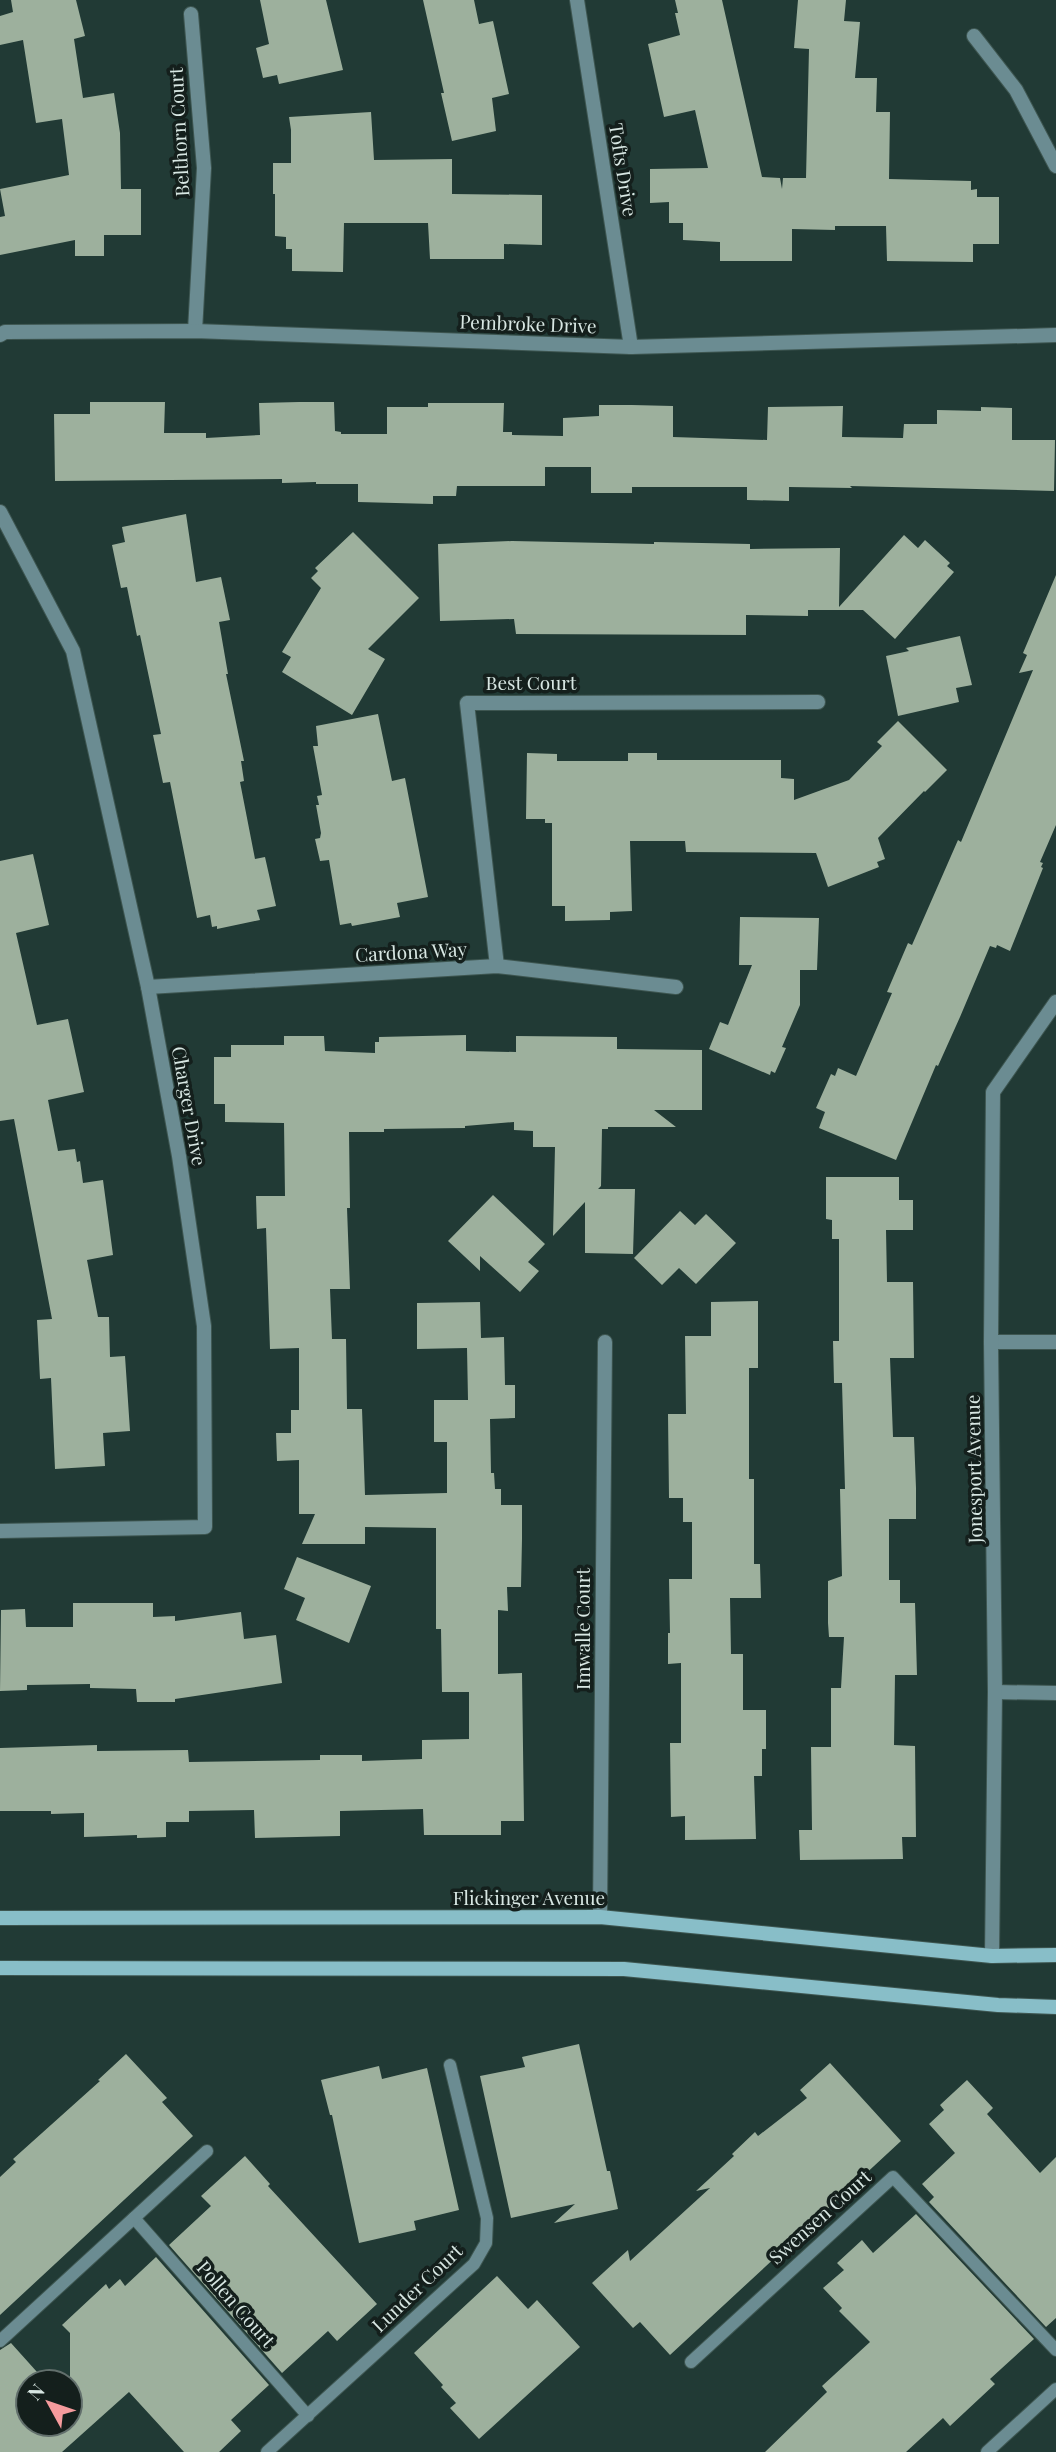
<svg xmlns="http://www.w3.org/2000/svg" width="1056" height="2452" font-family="'Playfair Display',serif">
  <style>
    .building { fill: #9db09d }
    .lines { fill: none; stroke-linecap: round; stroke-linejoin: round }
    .service-casing { stroke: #3e5651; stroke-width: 14 }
    .minor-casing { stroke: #3e5651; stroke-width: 16 }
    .secondary-casing { stroke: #3e5651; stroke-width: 16 }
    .service { stroke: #6b8c92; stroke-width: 12 }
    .minor { stroke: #6b8c92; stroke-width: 14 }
    .secondary { stroke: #88bec8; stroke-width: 14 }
    .labels { text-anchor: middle; stroke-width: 7; stroke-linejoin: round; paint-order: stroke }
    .street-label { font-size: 19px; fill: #d8e7e3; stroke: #141f1c }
  </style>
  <rect width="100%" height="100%" fill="#213a35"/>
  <!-- building -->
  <g class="building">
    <path d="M11,0H76L85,36L74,39L83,98L114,93L120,133L121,189H141V235H104V256H75V240L0,255V217L5,216L0,189L69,175L62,119L36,123L23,40L0,45V16L13,12Z"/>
    <path d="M260,0H326L343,70L279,84L277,75L263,78L256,48L269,44Z"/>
    <path d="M423,0H474L479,24L493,21L509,94L492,98L496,131L452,141L441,93H444Z"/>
    <path d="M675,0H722L762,177L780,178L782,189L783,178H806L809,49L794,48L798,0H846L844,21L860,22L855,78H877L876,112H890L889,179L971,181V190L977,189V197H999V244H973V262L887,261L886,226H835V230L792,229V261H720V242L683,240V223H669V202L650,203V169L708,168L695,110L664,117L648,44L680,35L675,13H678Z"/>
    <path d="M371,112L374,160L452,159V194L542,195V245L504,244V259H430L428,223H344L343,272L292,271V249H286V237L275,236V194H273V163H291V130L289,117Z"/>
    <path d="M90,402H165L164,433H206V438L260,435L259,403L299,402H334L335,431L341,432V434H387V407H428V403H504L503,432H512V435L563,436V418L599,416V405H632L673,406V437L767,440L768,407L843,406L842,437L903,438L904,424H937V410L981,411V407L1012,408V440H1055L1054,491L850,486L852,488L789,487V501L747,500V487H632V493H591V467H545V486H457L456,496H433V504L358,502V484H316V482L282,483V479L55,481L54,414H90Z"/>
    <path d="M186,514L196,582L221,577L230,620L219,622L228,674H226L244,761H241L244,781L240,782L255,859L265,857L276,906L257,910L260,920L217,929V926L212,927L210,915L197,918L170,782L163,783L153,735L161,734L140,635L137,636L127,587L121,588L112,545L125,542L122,527Z"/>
    <path d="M353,532L419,598L368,649L385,659L352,715L282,672L291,657L282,652L321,588L311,578L318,571L315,568Z"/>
    <path d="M904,535L918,548L925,540L950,563L947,566L954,572L895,639L863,610H808V616L746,615V635L516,634L514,619L440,621L438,544L512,541L654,544V542L750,544V549L840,548L839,607Z"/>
    <path d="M1056,575V825L1040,862L1043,863L1041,867L1043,868L1010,951L997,945L996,948L990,946L960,1017L938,1066L936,1065L896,1160L819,1128L825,1112L816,1108L831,1074L835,1076L838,1068L856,1076L892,993L887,992L908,943L912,945L958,840L961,842L1033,670L1019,673L1027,655L1023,653Z"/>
    <path d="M960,636L972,685L956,688L959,702L898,716L886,656L909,651L906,648Z"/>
    <path d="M378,714L392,781L405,778L428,897L397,903L400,917L352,926L351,923L340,925L329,860L320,861L315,839L320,838L321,833L316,805H319L317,796L322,795L313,746H318L316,726Z"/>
    <path d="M898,721L947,770L925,792L924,791L878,838L885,859L877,862L879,867L828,887L816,853L686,852L685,841H630L632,911L610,912V920L565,921V906H552V823H545V819H526L527,753L557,754V761H628V753H657V760H781V778L794,779V800L849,780L882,746L877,742Z"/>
    <path d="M33,854L49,925L16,933L37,1025L68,1019L84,1092L48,1100L58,1151L75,1149L77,1162L80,1161L83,1183L103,1180L113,1255L87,1260L98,1317H109L110,1357L125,1356L130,1431L103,1433L105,1466L55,1469L51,1378L40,1379L37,1320L52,1319L14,1119L0,1121V861Z"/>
    <path d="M740,917L819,918L817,970H800V1005L782,1047L786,1048L775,1073L771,1071L770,1075L709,1049L720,1022L728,1025L752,965H739Z"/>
    <path d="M466,1035V1051L516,1052V1036L617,1037V1049L702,1050V1110H654L676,1127H608V1129H602L601,1186L598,1189H635L633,1254L585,1253V1202L553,1236L555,1147H533V1131L514,1130V1122L465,1126V1128L384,1129V1132H349L350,1208H347L350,1289H330L332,1339H346L347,1409H362L365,1495L447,1493V1442H434V1400H468L467,1348L417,1349V1303L480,1302L481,1338L504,1337L505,1385H515V1418L490,1419L491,1473H494L495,1489H501V1505H522V1539L521,1587H507L508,1611L498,1610V1674L522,1673L524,1821H501V1835H424L423,1809L340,1811V1836L255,1838L254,1810L189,1811V1822H166V1837L137,1838V1835L84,1837V1813L51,1814V1811H0V1748L97,1745V1751L188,1750L189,1762L320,1760V1755H362V1761L422,1759V1740L469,1739V1692H442L441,1629H436V1528L365,1527V1544H302L315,1514H299V1460L277,1461L276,1433H291V1410H299V1348L270,1349L266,1228L257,1229L256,1196H285L284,1123L225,1122V1104H214V1057H231V1045H284V1036H324L325,1051L375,1053V1042H379V1037Z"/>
    <path d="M826,1177H899V1200H913V1230H886L887,1282H913L914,1358H890L893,1437H914L916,1488V1519H889V1580H900V1603H915L917,1675H895L894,1745L915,1746L916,1837H902L903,1859L800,1860L799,1830H812L811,1747H831V1688H841L844,1637H829L828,1623V1581L842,1576L840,1489H845L842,1383H834L833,1341H839V1239H832V1220L826,1219Z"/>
    <path d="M493,1195L545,1244L528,1262L539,1271L520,1292L480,1256V1271L448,1241Z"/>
    <path d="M680,1211L695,1225L706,1214L736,1243L696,1284L679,1268L662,1285L634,1258Z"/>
    <path d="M758,1301V1368H749V1479H754V1564H760L761,1598H730L731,1654H743V1710H766V1749H762V1776H754L756,1839L685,1840V1816L671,1817L670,1743H681V1663L668,1664V1633H670L669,1579H692V1522H683V1498H669L668,1414H686L685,1336H711V1302Z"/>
    <path d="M297,1557L371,1586L349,1643L296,1620L305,1598L284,1589Z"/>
    <path d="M73,1603H153V1617L175,1616V1621L241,1612L244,1639L276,1635L282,1683L175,1699V1702H137L136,1689L90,1688V1684L27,1685V1690L0,1691L1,1610L25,1609L26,1627H73Z"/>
    <path d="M579,2044L607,2171H610L618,2209L554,2223L575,2204L511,2218L480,2076L525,2067L522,2057Z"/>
    <path d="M126,2054L167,2098L162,2102L193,2136L0,2315V2177L16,2162L13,2159L100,2081L98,2080Z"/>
    <path d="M830,2063L901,2141L670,2355L640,2322L633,2328L592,2283L628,2250L630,2261L710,2188L696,2191L734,2156L732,2154L755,2132L758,2136L807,2098L800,2090Z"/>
    <path d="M379,2066L382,2079L427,2068L459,2210L414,2221L416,2230L359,2243L332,2115H330L321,2080Z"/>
    <path d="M967,2080L993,2108L987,2114L1040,2173L1056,2157V2318L1046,2327L929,2202L934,2197L922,2184L955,2153L929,2124L944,2110L940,2105Z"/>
    <path d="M245,2156L270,2184L268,2186L377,2304L337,2341L328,2331L282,2373L169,2245L211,2206L201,2196Z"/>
    <path d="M916,2214L1034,2339L990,2379L995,2384L950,2426L943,2418L906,2452H765L827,2392L822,2386L870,2342L839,2311L842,2308L823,2288L844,2270L837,2263L862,2240L873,2253Z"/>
    <path d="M156,2257L269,2385L231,2420L241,2431L219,2452H184L129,2392L62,2452H0V2350L11,2343L46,2382H28V2424H70V2333L62,2325L106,2284L109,2289L120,2279L125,2286Z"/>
    <path d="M497,2276L528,2309L537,2300L580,2347L479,2439L450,2408L456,2403L441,2387L443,2385L414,2353Z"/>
  </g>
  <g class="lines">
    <defs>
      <g id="service">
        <path d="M134,2218L308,2416"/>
        <path d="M0,2341L207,2151"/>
        <path d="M691,2362L893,2177L1056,2350"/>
        <path d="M267,2452L474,2264L486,2243L487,2218L450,2065"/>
        <path d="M987,2452L1056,2389"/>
      </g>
      <g id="minor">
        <path d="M577,0L631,347"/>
        <path d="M191,14L204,168L195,331"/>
        <path d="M974,36L1016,90L1056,166"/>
        <path d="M0,335L5,332L195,331L631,347L1056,335"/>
        <path d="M0,512L73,651L148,987L179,1156L204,1326L205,1527L0,1531"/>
        <path d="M497,966L467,703L818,702"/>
        <path d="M148,987L497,966L676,987"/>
        <path d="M991,1342H1056"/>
        <path d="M995,1692L1056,1693"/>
        <path d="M600,1917L605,1342"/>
        <path d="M992,1956L995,1692L991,1342L993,1092L1056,1002"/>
      </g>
      <g id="secondary">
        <path d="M0,1918L600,1917L992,1956L1056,1955"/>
        <path d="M0,1968L624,1969L998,2005L1056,2007"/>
      </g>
    </defs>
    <!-- service casing -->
    <use href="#service" class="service-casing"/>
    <!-- minor casing -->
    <use href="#minor" class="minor-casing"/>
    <!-- secondary casing -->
    <use href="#secondary" class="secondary-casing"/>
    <!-- service -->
    <use href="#service" class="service"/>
    <!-- minor -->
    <use href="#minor" class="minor"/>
    <!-- secondary -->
    <use href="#secondary" class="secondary"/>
  </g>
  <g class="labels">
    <!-- street labels -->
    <g class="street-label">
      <text transform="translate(179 132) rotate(-93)" y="7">Belthorn Court</text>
      <text transform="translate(623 170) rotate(81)" y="7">Tofts Drive</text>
      <text transform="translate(528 324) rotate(2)" y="7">Pembroke Drive</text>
      <text x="531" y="690">Best Court</text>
      <text transform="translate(411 952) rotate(-3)" y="7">Cardona Way</text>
      <text transform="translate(189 1106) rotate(80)" y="7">Charger Drive</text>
      <text transform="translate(974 1469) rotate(-91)" y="7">Jonesport Avenue</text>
      <text transform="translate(583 1629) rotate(-90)" y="7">Imwalle Court</text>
      <text x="529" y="1905">Flickinger Avenue</text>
      <text transform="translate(820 2217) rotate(-42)" y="7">Swensen Court</text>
      <text transform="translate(417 2288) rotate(-44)" y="7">Lunder Court</text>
      <text transform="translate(236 2304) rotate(49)" y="7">Pollen Court</text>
    </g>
  </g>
  <!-- north arrow -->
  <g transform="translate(49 2403) rotate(310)"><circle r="33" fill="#141f1c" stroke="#626f6c" stroke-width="2"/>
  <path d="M0-5L12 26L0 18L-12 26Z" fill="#f59b9d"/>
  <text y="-10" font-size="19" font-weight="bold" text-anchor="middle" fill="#d8e7e3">N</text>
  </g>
</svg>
